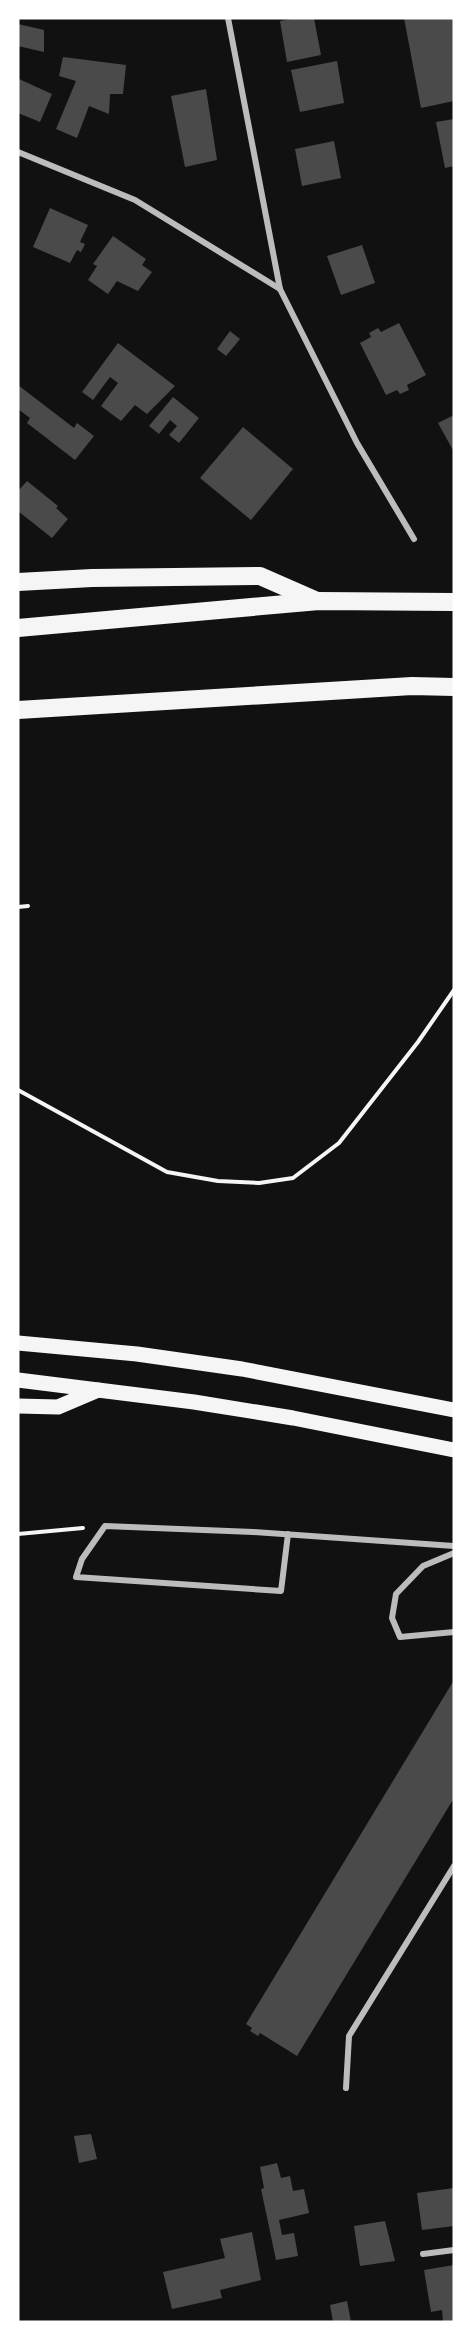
<svg xmlns="http://www.w3.org/2000/svg" width="472" height="2340" font-family="'Alegreya Sans',sans-serif">
  <style>
    .building { fill: #4a4a4a }
    .lines { fill: none; stroke-linecap: round; stroke-linejoin: round }
    .path { stroke: #f5f5f5; stroke-width: 4 }
    .minor { stroke: #bcbcbc; stroke-width: 6 }
    .primary { stroke: #f5f5f5; stroke-width: 15 }
    .motorway { stroke: #f5f5f5; stroke-width: 18 }
  </style>
  <rect width="100%" height="100%" fill="#111"/>
  <!-- building -->
  <g class="building">
    <path d="M296,18H314L321,55L287,62L280,21Z"/>
    <path d="M404,18H454V101L421,108Z"/>
    <path d="M18,24L44,30V52L18,46Z"/>
    <path d="M63,57L126,65L123,94H110L109,114L89,106L77,138L56,129L76,81L59,76Z"/>
    <path d="M337,61L344,103L300,112L291,70Z"/>
    <path d="M19,79L52,94L40,122L18,113Z"/>
    <path d="M206,89L217,160L185,167L171,96Z"/>
    <path d="M454,119V166L445,168L436,122Z"/>
    <path d="M334,141L341,178L302,186L295,149Z"/>
    <path d="M50,208L88,225L80,242L85,244L81,252L77,250L70,263L33,247Z"/>
    <path d="M113,236L146,259L142,265L152,272L138,291L117,281L108,294L88,280L97,266L93,264Z"/>
    <path d="M362,245L375,283L341,295L327,256Z"/>
    <path d="M399,323L426,375L407,385L409,390L400,394L397,390L386,395L360,343L371,337L369,333L378,328L381,332Z"/>
    <path d="M230,331L240,339L226,356L217,349Z"/>
    <path d="M118,343L175,386L147,414L135,405L121,421L101,406L118,383L110,377L93,400L82,392Z"/>
    <path d="M18,385L74,428L77,423L94,436L75,460L27,423L30,418L18,409Z"/>
    <path d="M173,397L199,418L179,443L169,435L177,426L170,420L159,434L149,426Z"/>
    <path d="M454,415V452L438,423Z"/>
    <path d="M243,427L293,469L251,520L200,478Z"/>
    <path d="M27,481L58,506L56,508L68,519L52,538L18,511V491Z"/>
    <path d="M454,1680V1798L297,2056L260,2033L258,2036L250,2031L252,2028L246,2024Z"/>
    <path d="M91,2134L97,2159L79,2163L74,2136Z"/>
    <path d="M277,2163L281,2178L290,2176L293,2191L304,2189L309,2213L279,2220L282,2235L294,2233L298,2256L276,2260L261,2189L264,2188L260,2167Z"/>
    <path d="M454,2188V2226L422,2230L417,2193Z"/>
    <path d="M385,2221L395,2261L360,2266L354,2226Z"/>
    <path d="M252,2232L261,2280L220,2290L222,2298L172,2309L163,2272L225,2258L220,2239Z"/>
    <path d="M454,2265V2322H443L442,2310L431,2312L424,2270Z"/>
    <path d="M347,2301L351,2322H333L330,2305Z"/>
  </g>
  <g class="lines">
    <!-- path -->
    <g class="path">
      <path d="M18,907L28,906"/>
      <path d="M18,1090L167,1172L218,1181L259,1183L293,1178L339,1143L418,1042L454,990"/>
      <path d="M18,1534L83,1528"/>
    </g>
    <!-- minor -->
    <g class="minor">
      <path d="M228,18L280,289L357,443L414,539"/>
      <path d="M18,152L135,200L280,289"/>
      <path d="M288,1534L281,1591L76,1577L82,1559L105,1526L253,1532L454,1546"/>
      <path d="M454,1553L423,1566L396,1594L392,1618L400,1637L454,1632"/>
      <path d="M346,2088L349,2036L454,1866"/>
      <path d="M423,2254L454,2250"/>
    </g>
    <!-- primary -->
    <g class="primary">
      <path d="M18,1343L137,1354L242,1369L454,1410"/>
      <path d="M18,1380L194,1402L293,1418L454,1450"/>
      <path d="M18,1406L58,1407L98,1390"/>
    </g>
    <!-- motorway -->
    <g class="motorway">
      <path d="M18,582L92,578L260,576L317,601"/>
      <path d="M18,628L319,601L454,602"/>
      <path d="M18,710L412,686L454,687"/>
    </g>
  </g>
  <!-- border -->
  <rect width="472" height="2340" fill="none" stroke="#ffffff" stroke-width="39"/>
</svg>
